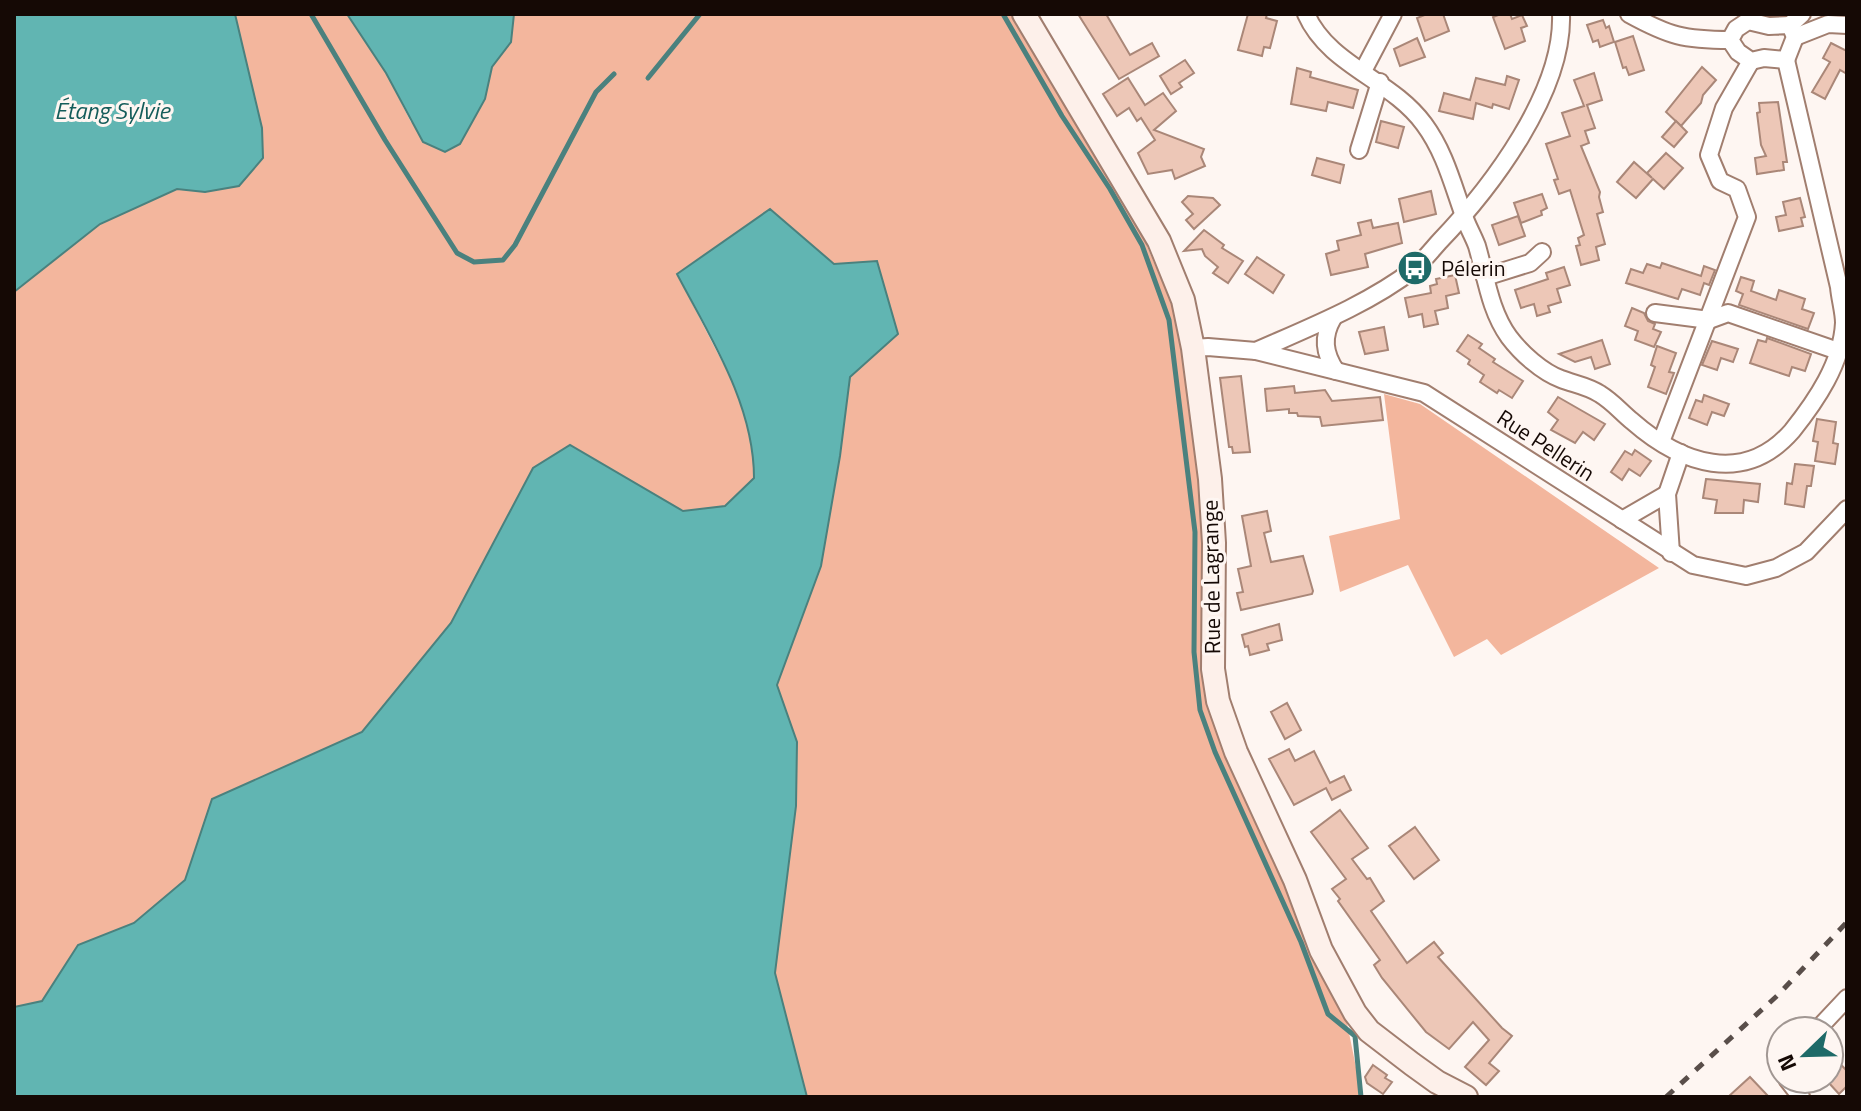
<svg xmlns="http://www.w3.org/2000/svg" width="1861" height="1111" font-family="'Titillium Web',sans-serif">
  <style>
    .green { fill: #f3b69d }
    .water { fill: #61b5b2; stroke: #4a817e; stroke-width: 2 }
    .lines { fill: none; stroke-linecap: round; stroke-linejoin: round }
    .stream { stroke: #4a817e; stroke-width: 5 }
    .building { fill: #edc7b7; stroke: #aa8778; stroke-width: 2 }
    .street-casing { stroke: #a17e6f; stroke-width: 20 }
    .secondary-casing { stroke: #a17e6f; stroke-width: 26 }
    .street { stroke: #fff; stroke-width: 16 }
    .secondary { stroke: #fdf0ea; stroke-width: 22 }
    .rail { stroke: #594e4a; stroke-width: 5; stroke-dasharray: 10 10; stroke-linecap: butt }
    .labels { text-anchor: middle; stroke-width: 6; stroke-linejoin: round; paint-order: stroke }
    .poi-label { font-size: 22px; fill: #150905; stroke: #fef6f2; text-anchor: start }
    .street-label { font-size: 22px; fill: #150905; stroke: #fef6f2 }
    .water-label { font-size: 24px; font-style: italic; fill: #145c5a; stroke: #fef6f2 }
  </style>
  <rect width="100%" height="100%" fill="#fef6f2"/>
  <!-- green -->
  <g class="green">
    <path d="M235,14H347L386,73L411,122L460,144L485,99L492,67L511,42L514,14H1020L1125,194L1178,319L1206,520L1210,705L1347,1023L1362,1097H807L775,973L796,806L797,742L777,685L821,566L840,456L850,377L898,334L834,264L770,209L677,274L734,385L754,446V478L725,506L683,511L571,445L533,468L451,623L362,732L212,799L185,880L134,923L78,945L42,1001L14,1007V292L100,224L177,189L205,192L246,64Z"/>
    <path d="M1384,394L1420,404L1659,568L1501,655L1487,639L1454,657L1408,565L1340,592L1329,536L1400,519Z"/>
  </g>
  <!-- water -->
  <g class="water">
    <path d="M14,14H235L262,128L263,158L239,186L205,192L177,189L100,224L14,292Z"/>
    <path d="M347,14H514L511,42L492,67L485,99L460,144L445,152L423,142L386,73Z"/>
    <path d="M770,209L834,264L877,261L898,334L850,377L840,456L821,566L777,685L797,742L796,806L775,973L807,1097H14V1007L42,1001L78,945L134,923L185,880L212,799L362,732L451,623L533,468L570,445L683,511L725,506L754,478C754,404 710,337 677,274Z"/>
  </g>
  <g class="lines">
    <!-- stream -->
    <g class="stream">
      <path d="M311,14L385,140L457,253L474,262L503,260L515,245L596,92L614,74"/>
      <path d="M1003,14L1062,116L1110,189L1142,245L1169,320L1195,532L1194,652L1200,710L1215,752L1301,942L1328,1014L1355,1036L1361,1097"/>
      <path d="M648,78L700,14"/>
    </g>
  </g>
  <!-- building -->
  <g class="building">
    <path d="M1078,14H1106L1130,55L1152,43L1159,56L1119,79Z"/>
    <path d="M1248,14H1267L1266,18L1277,21L1270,48L1264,47L1262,56L1238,50Z"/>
    <path d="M1427,14H1443L1449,31L1425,41L1417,18Z"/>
    <path d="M1501,14H1510L1512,19L1522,15L1527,26L1521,28L1525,41L1505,49L1493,17Z"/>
    <path d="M1603,20L1606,28L1609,26L1614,42L1600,47L1598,40L1593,42L1587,25Z"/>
    <path d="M1633,36L1644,70L1629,75L1626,67L1623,68L1615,42Z"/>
    <path d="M1417,38L1425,57L1400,66L1394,49Z"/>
    <path d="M1831,43L1847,51V74L1840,70L1825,99L1812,92L1830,62L1823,58Z"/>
    <path d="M1185,60L1194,73L1179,83L1182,87L1171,94L1160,76Z"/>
    <path d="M1702,67L1716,80L1703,95L1701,103L1681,126L1666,112Z"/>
    <path d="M1297,68L1311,72L1310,77L1358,90L1353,108L1328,102L1326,111L1291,104Z"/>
    <path d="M1594,73L1602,100L1587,105L1595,128L1585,131L1589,143L1581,146L1600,192L1599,197L1603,212L1597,214L1605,244L1596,247L1599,260L1581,265L1576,246L1580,245L1578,238L1584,235L1570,190L1559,194L1554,180L1558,179L1546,144L1570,136L1562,113L1584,106L1574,80Z"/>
    <path d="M1507,76L1519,80L1509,109L1493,104L1492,108L1476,103L1473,119L1439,111L1444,93L1470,100L1476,78L1505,85Z"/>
    <path d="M1128,78L1145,105L1163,93L1176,111L1154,130L1204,149L1201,157L1205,166L1175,179L1172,170L1148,174L1138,153L1155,140L1141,118L1137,121L1129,108L1117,116L1103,94Z"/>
    <path d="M1778,102L1787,162H1783L1784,170L1757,174L1755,158L1766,156L1761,145L1757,113L1760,112L1759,103Z"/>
    <path d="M1381,121L1404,127L1398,148L1376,142Z"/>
    <path d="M1676,121L1687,132L1674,147L1662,137Z"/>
    <path d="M1666,153L1683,168L1664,189L1653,179L1636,198L1617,182L1634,162L1652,178L1647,173Z"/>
    <path d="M1317,158L1344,165L1340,183L1312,175Z"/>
    <path d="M1431,191L1436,214L1404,222L1399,199Z"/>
    <path d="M1542,194L1547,208L1541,211L1542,215L1521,223L1514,203Z"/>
    <path d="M1188,196L1213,198L1220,205L1194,229L1186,220L1193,214L1182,202Z"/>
    <path d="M1800,198L1805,217L1801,218L1803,226L1779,231L1776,217L1786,215L1783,202Z"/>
    <path d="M1518,216L1525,236L1499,245L1492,225Z"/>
    <path d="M1371,220L1373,228L1398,223L1402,243L1365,254L1368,267L1331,275L1326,254L1339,250L1337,241L1361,235L1358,223Z"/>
    <path d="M1204,230L1224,245L1222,248L1243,261L1228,283L1213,273L1218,267L1205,256L1202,249L1184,251Z"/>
    <path d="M1257,257L1284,275L1273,293L1245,274Z"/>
    <path d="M1662,263L1701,276L1704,266L1715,270L1709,285L1704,283L1700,295L1682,289L1678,299L1626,283L1631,269L1643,273L1647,264L1660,268Z"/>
    <path d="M1564,267L1570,285L1557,289L1561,302L1548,306L1550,312L1537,316L1534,304L1521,308L1515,290L1548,279L1546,273Z"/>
    <path d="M1455,275L1459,293L1446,296L1448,308L1435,311L1438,324L1424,327L1422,314L1409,317L1405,298L1431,293L1430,286L1437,284L1436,279Z"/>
    <path d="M1741,277L1754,281L1751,291L1776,300L1779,290L1805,299L1802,309L1814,313L1808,329L1739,305L1743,294L1736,291Z"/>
    <path d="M1632,308L1644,313L1648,321L1655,324L1653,329L1661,332L1654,347L1635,340L1638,331L1625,326Z"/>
    <path d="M1384,327L1388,350L1365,354L1359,332Z"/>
    <path d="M1468,335L1482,344L1479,348L1495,359L1493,362L1523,381L1512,398L1499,390L1497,393L1480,382L1484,375L1468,364L1470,360L1457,351Z"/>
    <path d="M1767,338L1811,354L1805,371L1792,367L1789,376L1750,363L1758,340L1766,342Z"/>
    <path d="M1602,340L1610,364L1595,369L1591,357L1575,362L1559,354Z"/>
    <path d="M1712,341L1738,349L1733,362L1721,358L1717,370L1702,365Z"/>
    <path d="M1657,346L1676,353L1669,372L1674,373L1666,394L1648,387L1655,367L1651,365Z"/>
    <path d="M1241,376L1250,452L1233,453L1232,447H1229L1220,378Z"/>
    <path d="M1294,386L1295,393L1325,390L1332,401L1380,397L1383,420L1322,426L1320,417L1298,416L1297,413H1289V409L1267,411L1265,389Z"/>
    <path d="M1704,395L1729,404L1724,416L1712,412L1707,425L1689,418L1696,400L1702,402Z"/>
    <path d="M1558,397L1605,424L1594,440L1583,432L1575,443L1551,430L1558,420L1548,412Z"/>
    <path d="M1817,419L1836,422L1833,443L1838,444L1835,464L1815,461L1818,442L1813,441Z"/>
    <path d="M1635,450L1651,461L1640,476L1629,469L1622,480L1611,472L1625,451L1632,455Z"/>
    <path d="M1795,464L1814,466L1811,486H1807L1804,507L1785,504L1787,483L1792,484Z"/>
    <path d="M1706,479L1760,484L1758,502L1744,500L1743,513H1715L1717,500L1703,498Z"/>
    <path d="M1267,511L1271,531L1264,533L1271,562L1303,556L1313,591L1312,594L1241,610L1237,593L1243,592L1238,569L1251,566L1242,516Z"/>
    <path d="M1279,624L1282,640L1267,644L1269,650L1250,655L1248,646L1245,647L1242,635Z"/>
    <path d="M1287,703L1301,730L1285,739L1271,712Z"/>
    <path d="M1289,749L1295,761L1314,751L1330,783L1344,776L1351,790L1332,800L1326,788L1294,805L1269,759Z"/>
    <path d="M1340,810L1368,848L1352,859L1367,879L1370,878L1384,901L1371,911L1407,963L1434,942L1443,953L1438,957L1502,1028L1512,1036L1489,1063L1499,1071L1486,1085L1465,1067L1489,1040L1473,1022L1449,1049L1426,1032L1382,978L1374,965L1380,960L1338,901L1340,899L1332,889L1346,879L1311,832Z"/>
    <path d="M1415,827L1439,860L1414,879L1389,846Z"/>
    <path d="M1829,1052L1847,1071V1086L1839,1094L1829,1083Z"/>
    <path d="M1373,1065L1387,1075L1385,1078L1392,1082L1383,1094L1367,1083L1365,1077Z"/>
    <path d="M1750,1077L1769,1097H1728Z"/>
  </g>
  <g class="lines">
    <defs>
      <g id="street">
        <path d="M1306,14C1329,66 1391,79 1424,124C1444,151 1452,182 1463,213C1466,224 1473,235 1477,246C1486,277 1490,311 1509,337C1521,353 1542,372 1561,379C1574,384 1588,386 1600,394C1613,402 1621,412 1632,421C1681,464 1744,486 1792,431C1816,401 1842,363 1844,323C1844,312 1840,299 1839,287L1786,60"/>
        <path d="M1629,14C1669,36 1684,40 1730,40"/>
        <path d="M1748,21L1769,26L1790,25L1795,37L1786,60L1764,58L1751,61L1738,52L1730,40L1736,29Z"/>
        <path d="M1790,25L1802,14"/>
        <path d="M1795,37L1828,24L1847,25"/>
        <path d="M1363,71L1393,14"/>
        <path d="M1359,150L1380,82"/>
        <path d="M1485,277L1530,263L1542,252"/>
        <path d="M1655,313L1709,320L1728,313L1838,351"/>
        <path d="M1333,318C1322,337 1324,353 1336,371"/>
        <path d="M1193,348L1208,347L1256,351L1424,393L1693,565L1746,576L1776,568L1806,552L1847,509"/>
        <path d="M1256,351C1308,328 1369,304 1414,269C1423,261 1431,251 1439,242C1491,188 1564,92 1561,14"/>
        <path d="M1661,442L1747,217L1737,189L1720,181L1709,155L1724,108L1751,61"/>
        <path d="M1622,520L1667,494"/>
        <path d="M1671,553L1667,494L1681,453"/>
        <path d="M1816,1031L1847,998"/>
        <path d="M1787,1079L1801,1097"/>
      </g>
      <path id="secondary" d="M1024,14L1159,241L1183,300L1193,348L1210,479L1214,543L1213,669L1218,701L1236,752L1295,880L1321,950L1355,1013L1369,1031L1412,1064L1437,1082L1466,1097"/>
    </defs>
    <!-- street casing -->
    <use href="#street" class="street-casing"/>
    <!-- secondary casing -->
    <use href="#secondary" class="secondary-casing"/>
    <!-- street -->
    <use href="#street" class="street"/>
    <!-- secondary -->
    <use href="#secondary" class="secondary"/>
    <!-- rail -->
    <path class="rail" d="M1666,1097L1778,995L1847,922"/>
  </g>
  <!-- icons -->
  <defs>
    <symbol id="bus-disc" viewBox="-11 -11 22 22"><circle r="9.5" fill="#1e6a68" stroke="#fef6f2"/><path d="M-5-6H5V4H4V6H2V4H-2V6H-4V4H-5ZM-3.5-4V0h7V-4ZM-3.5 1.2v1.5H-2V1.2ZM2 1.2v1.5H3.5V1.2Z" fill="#fff"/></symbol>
  </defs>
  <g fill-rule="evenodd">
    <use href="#bus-disc" x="1395" y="248" width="40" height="40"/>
  </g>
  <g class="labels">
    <!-- poi labels -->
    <g class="poi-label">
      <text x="1441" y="276">Pélerin</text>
    </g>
    <!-- street labels -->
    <g class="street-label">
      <text transform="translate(1546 445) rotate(33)" y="8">Rue Pellerin</text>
      <text transform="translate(1211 577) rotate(-91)" y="8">Rue de Lagrange</text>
    </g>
    <!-- water labels -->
    <g class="water-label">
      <text x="112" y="119">Étang Sylvie</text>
    </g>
  </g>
  <!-- border -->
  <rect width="1861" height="1111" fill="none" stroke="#150905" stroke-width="32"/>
  <!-- north arrow -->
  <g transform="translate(1805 1055) rotate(247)"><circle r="38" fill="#fef6f2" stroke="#a19793" stroke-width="2"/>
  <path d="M0-6L14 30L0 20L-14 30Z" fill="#1e6a68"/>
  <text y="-12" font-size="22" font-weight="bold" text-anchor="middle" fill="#150905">N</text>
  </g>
</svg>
